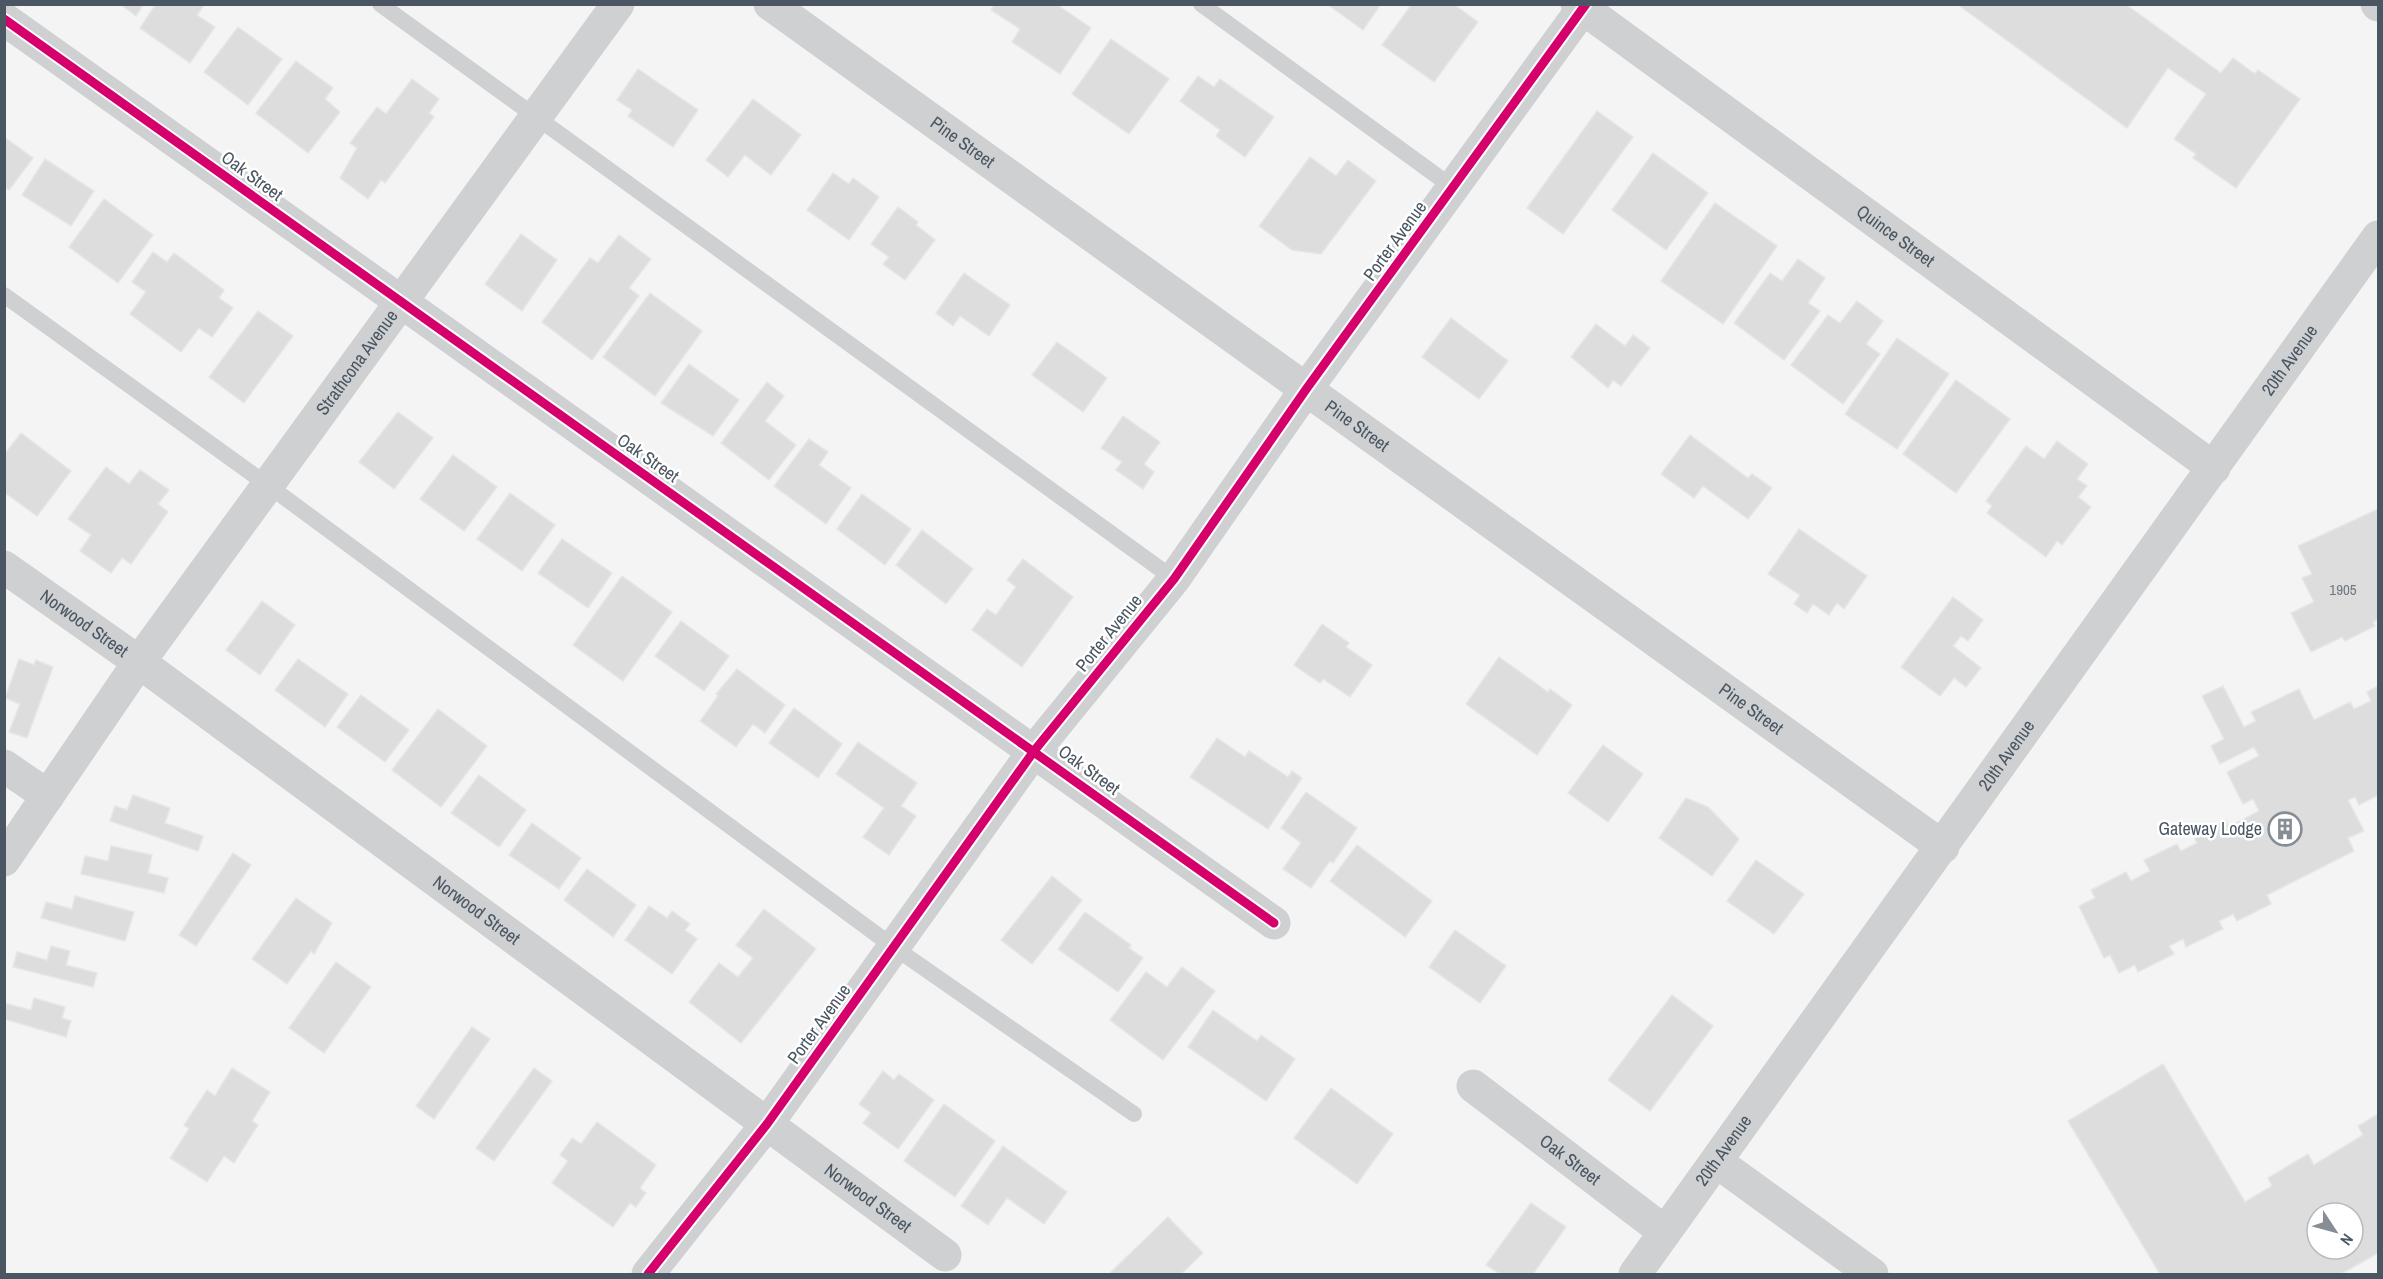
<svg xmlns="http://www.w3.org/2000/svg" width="2383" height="1279" font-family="'Archivo Narrow',sans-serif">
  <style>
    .building { fill: #ddddde; stroke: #e5e6e7; stroke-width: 1.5; fill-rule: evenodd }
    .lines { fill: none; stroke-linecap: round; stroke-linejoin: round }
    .service { stroke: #ced0d2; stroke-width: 16 }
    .minor { stroke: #ced0d2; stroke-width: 33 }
    .tertiary { stroke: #ced0d2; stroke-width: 33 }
    .cycleway-casing { stroke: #fff; stroke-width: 13 }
    .cycleway { stroke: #d6006c; stroke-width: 9 }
    .labels { text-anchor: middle; stroke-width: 5; stroke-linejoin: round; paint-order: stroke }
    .number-label { font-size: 15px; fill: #707881 }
    .street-label { font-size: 18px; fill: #4a5661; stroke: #fff }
    .poi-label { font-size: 18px; fill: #4a5661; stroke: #fff; text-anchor: end }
  </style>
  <rect width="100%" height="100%" fill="#f4f4f4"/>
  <!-- building -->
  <g class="building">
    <path d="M120,4H144L136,16Z"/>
    <path d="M156,4H205L197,15L215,27L190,63L140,28Z"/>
    <path d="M995,4H1056L1091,28L1060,74L1012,42L1020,29L991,10Z"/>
    <path d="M1327,4H1381L1363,30Z"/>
    <path d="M1412,4H1453L1478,22L1434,82L1382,45Z"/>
    <path d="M1957,4H2125L2221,73L2233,58L2255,74L2258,70L2300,99L2236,188L2193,158L2196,154L2174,139L2206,94L2168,68L2127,128Z"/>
    <path d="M238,27L282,59L248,105L204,72Z"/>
    <path d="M1111,39L1169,79L1129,134L1072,94Z"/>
    <path d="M296,61L333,88L325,99L340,112L308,153L256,113Z"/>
    <path d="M638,69L698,110L673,147L628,116L632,110L617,100Z"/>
    <path d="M1198,76L1214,87L1220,79L1274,117L1245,157L1216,136L1220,130L1180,101Z"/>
    <path d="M412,79L439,99L429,113L434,117L385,183L381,180L368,199L340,178L357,148L350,143L377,107L386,114Z"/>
    <path d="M753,99L801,135L771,175L745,155L728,177L706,160Z"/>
    <path d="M1597,111L1633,137L1563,234L1527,208Z"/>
    <path d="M4,137L33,158L9,190L4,187Z"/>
    <path d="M1653,153L1708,193L1666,250L1612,210Z"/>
    <path d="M1310,157L1336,176L1348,160L1376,181L1321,254L1292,250L1259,226Z"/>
    <path d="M45,159L94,191L71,226L22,195Z"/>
    <path d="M833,173L849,184L853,178L879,197L849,240L807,210Z"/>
    <path d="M104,199L153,235L118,283L69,247Z"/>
    <path d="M1715,203L1777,246L1723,324L1661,281Z"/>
    <path d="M898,207L918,222L916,225L935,240L905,280L883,264L889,257L871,244Z"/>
    <path d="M521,234L557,260L522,311L485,284Z"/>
    <path d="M619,235L651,259L629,288L639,296L592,360L542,322L590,258L598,263Z"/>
    <path d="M153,252L167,262L174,253L224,290L219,298L233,308L212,337L199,328L181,352L130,314L146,292L132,282Z"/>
    <path d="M1798,259L1825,278L1808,303L1820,311L1784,360L1734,323L1770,273L1782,281Z"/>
    <path d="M964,273L1010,305L989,336L960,316L953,326L936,313Z"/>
    <path d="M650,293L702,331L655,396L603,357Z"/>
    <path d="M1857,301L1883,321L1866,344L1880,354L1843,404L1791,365L1828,315L1840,323Z"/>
    <path d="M258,311L293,336L244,403L209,377Z"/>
    <path d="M1451,318L1508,361L1479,399L1422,357Z"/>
    <path d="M1596,324L1625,346L1633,335L1650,348L1621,386L1613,380L1608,388L1571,357Z"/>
    <path d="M1897,338L1949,374L1897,449L1845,414Z"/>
    <path d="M1057,342L1107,378L1083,412L1032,375Z"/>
    <path d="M689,364L739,400L713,436L661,403Z"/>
    <path d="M1956,380L2010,419L1956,493L1903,454Z"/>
    <path d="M767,382L784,396L765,421L796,445L769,480L721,443Z"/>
    <path d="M398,412L433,438L394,489L359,462Z"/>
    <path d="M1123,416L1160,442L1144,464L1154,472L1143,489L1116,470L1122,462L1101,448Z"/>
    <path d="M21,433L71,471L37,516L4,492V455Z"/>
    <path d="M1690,435L1748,478L1752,474L1772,488L1748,519L1703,486L1694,498L1661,474Z"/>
    <path d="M809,439L828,452L819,465L851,488L826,524L774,486Z"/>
    <path d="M2057,441L2088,464L2077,479L2087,486L2078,497L2091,507L2062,545L2057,541L2046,557L1987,513L1992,506L1986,501L2026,446L2044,459Z"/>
    <path d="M453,455L497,487L464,531L420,499Z"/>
    <path d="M106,467L129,484L140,470L169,490L158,504L168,512L131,564L122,558L111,573L80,551L91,535L68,519Z"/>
    <path d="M510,493L555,525L522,571L477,539Z"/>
    <path d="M862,494L911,529L885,565L837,529Z"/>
    <path d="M2378,509V619L2373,622L2375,626L2345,641L2342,637L2311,652L2291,613L2314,602L2302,578L2312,574L2298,546Z"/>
    <path d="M1799,529L1867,576L1844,609L1837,603L1829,615L1813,604L1807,613L1794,604L1800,595L1768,574Z"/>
    <path d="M922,530L973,569L946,604L896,565Z"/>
    <path d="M562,539L612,573L588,608L538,573Z"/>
    <path d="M1023,559L1073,597L1022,667L972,630L987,609L996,615L1016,587L1007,580Z"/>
    <path d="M622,576L672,612L623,681L573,645Z"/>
    <path d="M1953,597L1983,620L1968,641L1961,636L1953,646L1981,668L1966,687L1954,678L1940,696L1901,667Z"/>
    <path d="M262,601L295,625L260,675L226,650Z"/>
    <path d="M681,621L729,656L704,691L655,656Z"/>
    <path d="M1322,624L1349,643L1346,647L1372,665L1350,697L1323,679L1320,683L1294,665Z"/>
    <path d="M1499,657L1548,692L1550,689L1572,705L1537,755L1466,704Z"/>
    <path d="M19,659L34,665L36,660L53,667L27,738L9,732L20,704L5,698Z"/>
    <path d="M298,659L348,694L325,727L275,690Z"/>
    <path d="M737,669L785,705L765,733L753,724L736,747L700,721L718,696L716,694Z"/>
    <path d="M2223,686L2244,727L2256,721L2251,712L2299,689L2314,720L2350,702L2354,709L2371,701L2367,692L2378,686V795L2359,805L2355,797L2348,800L2364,831L2348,838L2354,851L2267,895L2271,904L2237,921L2233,914L2219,921L2223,929L2186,947L2183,939L2169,946L2174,954L2138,972L2135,965L2119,973L2110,955L2104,958L2079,906L2095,898L2091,890L2126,872L2131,881L2150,871L2144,860L2177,844L2181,851L2197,843L2193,835L2226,820L2229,827L2259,811L2253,799L2243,804L2227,772L2259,756L2254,747L2220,764L2211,746L2224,739L2202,696Z"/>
    <path d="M361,695L409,730L385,762L337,727Z"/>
    <path d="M794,708L842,744L818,778L769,743Z"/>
    <path d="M438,709L487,746L441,807L392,770Z"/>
    <path d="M1217,738L1245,757L1249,751L1288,777L1292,771L1302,778L1268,829L1190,777Z"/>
    <path d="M858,742L917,783L901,806L916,816L889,855L863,837L884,808L836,774Z"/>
    <path d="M1603,745L1643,774L1608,822L1568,793Z"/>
    <path d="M479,775L526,810L499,847L451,813Z"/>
    <path d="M1306,792L1357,828L1333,863L1330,861L1311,888L1283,869L1301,843L1281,828Z"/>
    <path d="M133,795L170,808L165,823L203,836L198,851L110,821L115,806L127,810Z"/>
    <path d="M1686,798L1708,807L1739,839L1712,876L1659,838Z"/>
    <path d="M532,823L581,858L559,889L509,855Z"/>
    <path d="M1357,845L1432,901L1405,937L1330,881Z"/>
    <path d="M111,846L152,855L148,873L168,878L164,893L81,874L85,856L108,861Z"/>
    <path d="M233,853L251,865L196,946L179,935Z"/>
    <path d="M1756,860L1804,894L1774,934L1727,901Z"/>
    <path d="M587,869L636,905L613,937L564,900Z"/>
    <path d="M1052,876L1082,900L1032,964L1001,940Z"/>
    <path d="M75,896L134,912L125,941L41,918L46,902L72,909Z"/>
    <path d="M296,898L332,923L314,954L311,951L287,984L252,959Z"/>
    <path d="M649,906L667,918L672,911L690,924L685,930L697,939L672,974L625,940Z"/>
    <path d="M764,909L816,949L741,1043L689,1002L719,963L738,977L753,958L736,945Z"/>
    <path d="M1085,912L1131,945L1129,948L1143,958L1118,992L1058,949Z"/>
    <path d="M1455,930L1506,966L1480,1003L1429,967Z"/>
    <path d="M51,946L70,951L66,965L97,973L93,987L13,967L17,952L47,960Z"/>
    <path d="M336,962L371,987L324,1053L289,1028Z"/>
    <path d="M1182,967L1215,991L1163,1060L1110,1020L1146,972L1167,987Z"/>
    <path d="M1672,995L1713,1026L1650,1111L1608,1080Z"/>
    <path d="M34,998L65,1007L62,1018L71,1021L66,1037L4,1019V1003L31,1010Z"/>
    <path d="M1213,1010L1257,1041L1261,1035L1295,1059L1266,1101L1188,1047Z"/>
    <path d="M472,1027L490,1039L434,1119L416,1106Z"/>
    <path d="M2163,1064L2245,1202L2272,1186L2268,1178L2308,1154L2314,1165L2363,1135L2358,1126L2378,1114V1253L2341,1274H2160L2068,1121ZM2317,1213H2353V1249H2317Z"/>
    <path d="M232,1068L270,1092L252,1121L258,1125L234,1163L224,1156L207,1182L170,1158L189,1129L184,1125L207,1090L215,1096Z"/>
    <path d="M534,1068L552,1081L494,1161L476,1148Z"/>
    <path d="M883,1071L894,1080L899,1074L934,1100L898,1149L863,1123L871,1113L859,1104Z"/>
    <path d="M1331,1088L1393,1134L1357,1184L1294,1138Z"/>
    <path d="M944,1104L995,1141L955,1197L904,1161Z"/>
    <path d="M597,1122L656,1165L640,1188L646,1193L636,1207L630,1203L613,1227L552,1183L568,1161L560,1155L572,1138L581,1144Z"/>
    <path d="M1003,1146L1067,1192L1044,1224L1007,1198L988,1225L961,1206Z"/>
    <path d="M1531,1203L1566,1227L1533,1274H1500L1486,1265Z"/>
    <path d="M1168,1217L1203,1253L1181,1274H1109Z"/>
  </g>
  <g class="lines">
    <!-- service -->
    <g class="service">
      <path d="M380,4L1174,579"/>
      <path d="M1201,4L1455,189"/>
      <path d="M4,295L269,486L895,948L1134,1114"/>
    </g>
    <!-- minor -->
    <g class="minor">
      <path id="s1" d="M770,4L1943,847"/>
      <path id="s2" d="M1577,4L2214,468"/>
      <path d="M4,19L1274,923"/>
      <path id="s3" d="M4,567L139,662L945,1255"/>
      <path d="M4,766L48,796"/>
      <path id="s4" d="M4,860L139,662L618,4"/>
      <path id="s5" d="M1473,1086L1665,1232"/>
      <path d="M1717,1162L1872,1274"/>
      <path d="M648,1274L767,1124L1034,751L1174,579L1307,388L1586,4"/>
    </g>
    <!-- tertiary -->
    <g class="tertiary">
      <path d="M2377,4L2378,5"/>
      <path id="s6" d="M1635,1274L2378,237"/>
    </g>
    <defs>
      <g id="cycleway">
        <path d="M4,19L1274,923"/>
        <path d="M648,1274L767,1124L1034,751L1174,579L1307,388L1586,4"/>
      </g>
    </defs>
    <!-- cycleway casing -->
    <use href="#cycleway" class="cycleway-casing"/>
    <!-- cycleway -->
    <use href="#cycleway" class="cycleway"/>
  </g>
  <!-- icons -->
  <defs>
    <symbol id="building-ring" viewBox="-11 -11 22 22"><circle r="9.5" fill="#fff" stroke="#868d94" stroke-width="1.5"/><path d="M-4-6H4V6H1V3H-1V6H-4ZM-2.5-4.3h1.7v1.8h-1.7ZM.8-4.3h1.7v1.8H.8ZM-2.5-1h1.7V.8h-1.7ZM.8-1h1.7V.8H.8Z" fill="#868d94"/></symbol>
  </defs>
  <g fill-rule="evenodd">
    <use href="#building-ring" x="2266" y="810" width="38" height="38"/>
  </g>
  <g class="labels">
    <!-- number labels -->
    <g class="number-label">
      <text x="2343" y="595">1905</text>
    </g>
    <!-- street labels -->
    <g class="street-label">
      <text dy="6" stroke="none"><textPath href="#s1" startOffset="237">Pine Street</textPath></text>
      <text transform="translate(252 176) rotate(36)" y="6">Oak Street</text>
      <text dy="6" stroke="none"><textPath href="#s2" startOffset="394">Quince Street</textPath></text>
      <text transform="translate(1395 241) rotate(-54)" y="6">Porter Avenue</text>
      <text dy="6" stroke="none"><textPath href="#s6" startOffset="1124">20th Avenue</textPath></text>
      <text dy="6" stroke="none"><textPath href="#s4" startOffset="610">Strathcona Avenue</textPath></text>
      <text dy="6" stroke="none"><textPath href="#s1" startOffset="723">Pine Street</textPath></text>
      <text transform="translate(648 458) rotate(35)" y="6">Oak Street</text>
      <text dy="6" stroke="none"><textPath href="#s3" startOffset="98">Norwood Street</textPath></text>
      <text transform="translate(1109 633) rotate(-51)" y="6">Porter Avenue</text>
      <text dy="6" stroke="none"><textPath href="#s1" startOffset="1208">Pine Street</textPath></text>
      <text dy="6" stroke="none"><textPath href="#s6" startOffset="638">20th Avenue</textPath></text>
      <text transform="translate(1089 770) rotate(36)" y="6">Oak Street</text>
      <text dy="6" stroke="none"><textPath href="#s3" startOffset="584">Norwood Street</textPath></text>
      <text transform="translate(819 1024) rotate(-54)" y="6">Porter Avenue</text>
      <text dy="6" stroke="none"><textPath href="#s6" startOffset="152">20th Avenue</textPath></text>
      <text dy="6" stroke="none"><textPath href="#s5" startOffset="122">Oak Street</textPath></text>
      <text dy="6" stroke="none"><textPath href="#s3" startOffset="1070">Norwood Street</textPath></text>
    </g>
    <!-- poi labels -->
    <g class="poi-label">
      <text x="2262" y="835">Gateway Lodge</text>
    </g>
  </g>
  <!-- border -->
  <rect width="2383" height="1279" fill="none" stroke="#4a5661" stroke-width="12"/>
  <!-- north arrow -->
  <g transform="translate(2335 1231) rotate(126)"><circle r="28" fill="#ffffff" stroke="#b7bbc0" stroke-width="1.5"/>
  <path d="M0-4.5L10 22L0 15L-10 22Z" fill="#868d94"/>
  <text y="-9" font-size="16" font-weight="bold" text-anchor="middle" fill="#4a5661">N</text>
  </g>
</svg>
